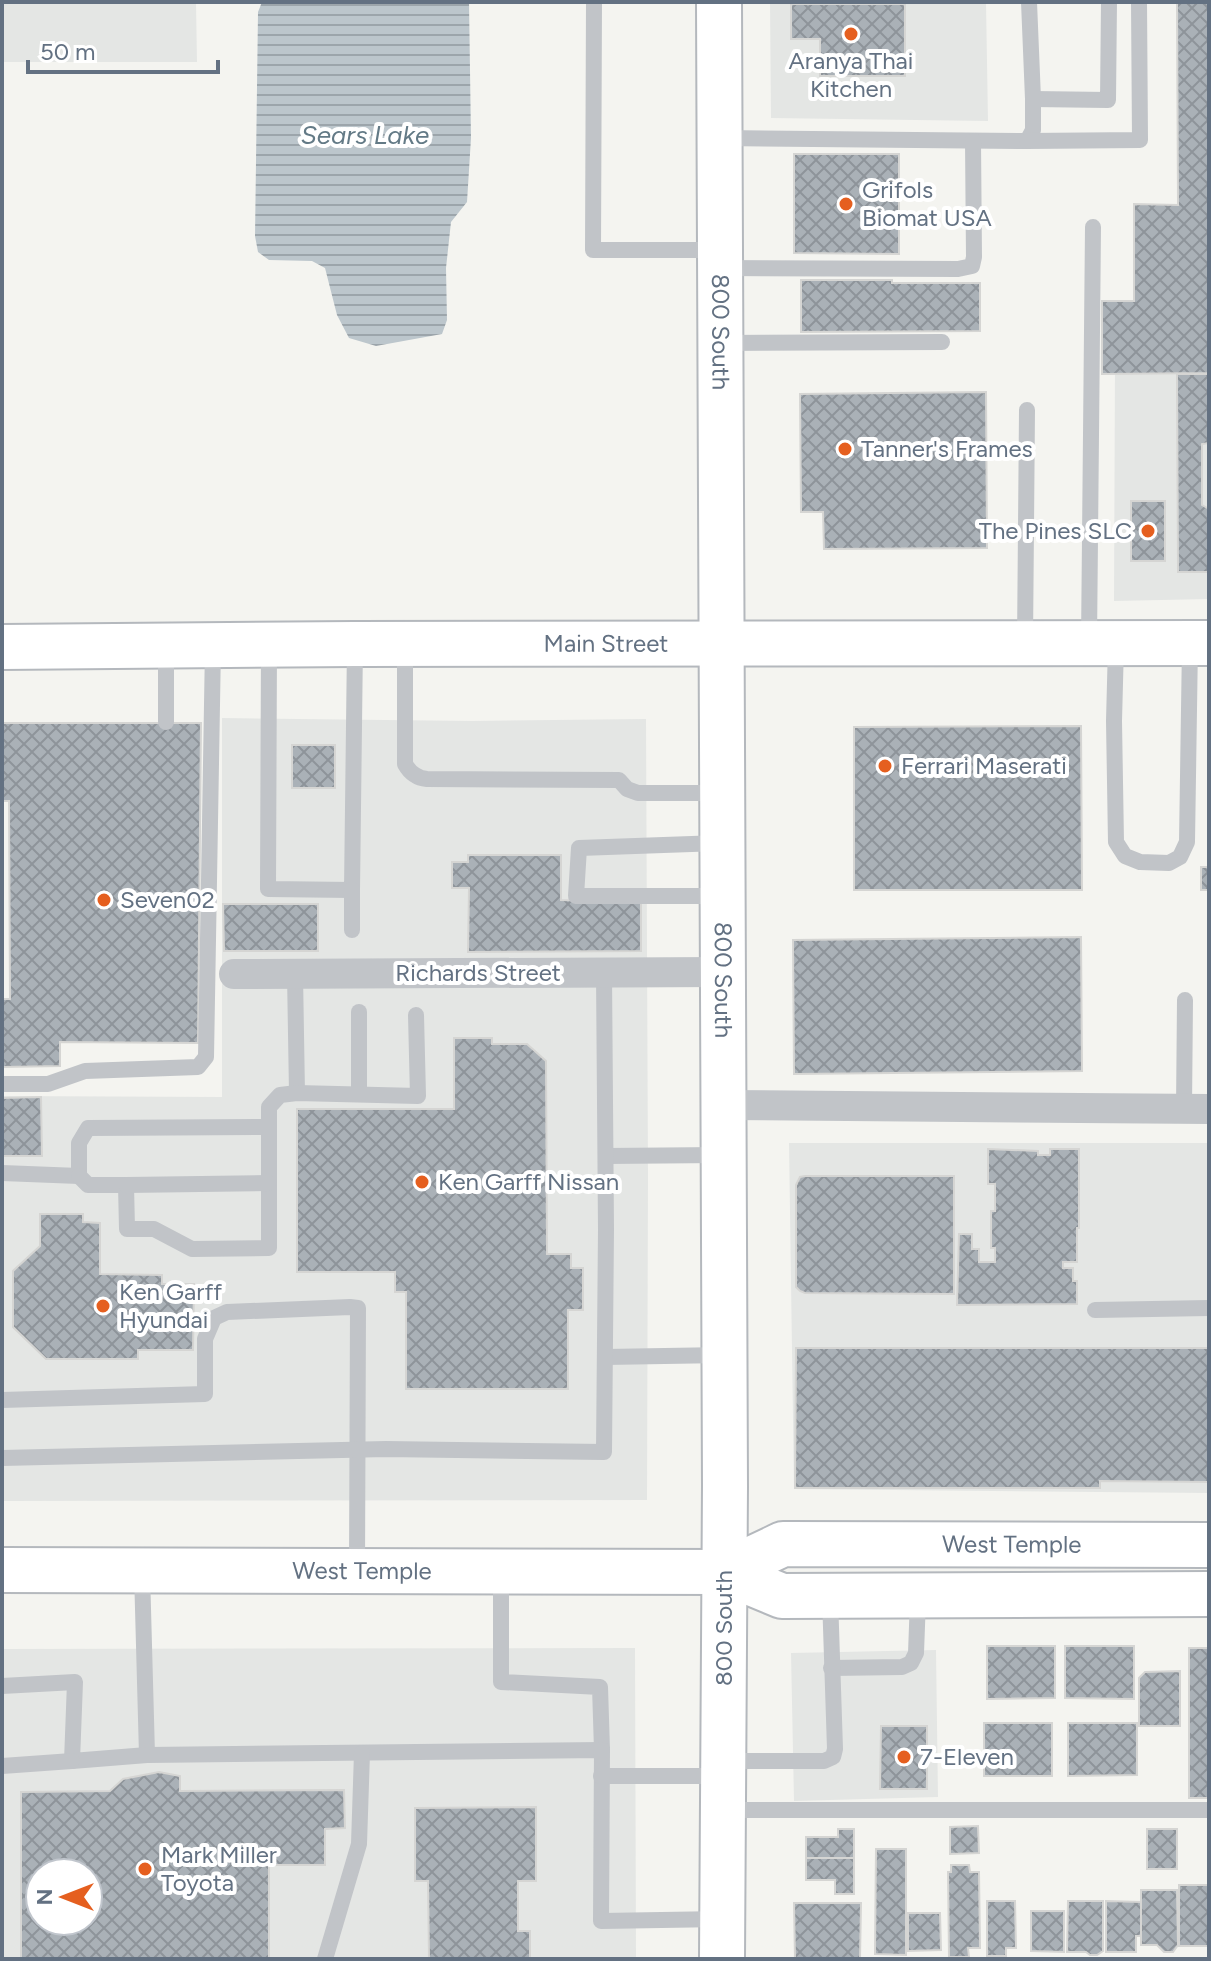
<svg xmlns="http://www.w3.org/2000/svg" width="1211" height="1961" font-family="Figtree,sans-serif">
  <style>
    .built { fill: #e4e6e4; fill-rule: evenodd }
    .water { fill: url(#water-rules) }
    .building { fill: url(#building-cross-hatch); stroke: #d5d5d3; stroke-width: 2; fill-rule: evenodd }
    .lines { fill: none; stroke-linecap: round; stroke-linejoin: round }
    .secondary-casing { stroke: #b4b8bd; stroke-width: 48 }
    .lane { stroke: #c1c4c8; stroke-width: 16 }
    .street { stroke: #c1c4c8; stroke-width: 30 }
    .secondary { stroke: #fff; stroke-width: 44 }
    .poi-dot { fill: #e55f1f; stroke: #fff; stroke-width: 3 }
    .labels { text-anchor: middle; stroke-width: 8; stroke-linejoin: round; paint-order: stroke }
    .poi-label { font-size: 24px; fill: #637182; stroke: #fff; text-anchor: start }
    .street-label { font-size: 24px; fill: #637182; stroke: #fff }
    .water-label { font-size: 26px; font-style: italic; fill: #637a86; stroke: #fff }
  </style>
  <defs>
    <pattern id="water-rules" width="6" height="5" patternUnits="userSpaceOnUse" patternTransform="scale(2)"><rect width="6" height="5" fill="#bcc6cc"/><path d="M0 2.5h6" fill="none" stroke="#9ca5ab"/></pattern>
    <pattern id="building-cross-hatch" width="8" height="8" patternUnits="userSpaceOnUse" patternTransform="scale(2)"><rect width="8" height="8" fill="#aab1b7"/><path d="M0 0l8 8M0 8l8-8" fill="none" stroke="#8e949a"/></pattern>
  </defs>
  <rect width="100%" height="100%" fill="#f4f4f0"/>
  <!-- built -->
  <g class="built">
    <path d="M2,2H196L197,62H2Z"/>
    <path d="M770,2H986L988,121L771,118Z"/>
    <path d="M1115,360H1209V599L1114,601Z"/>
    <path d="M222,718L473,721L646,719L648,1177L647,1500L2,1501V1096L222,1097Z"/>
    <path d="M789,1143H1209V1493L794,1489Z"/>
    <path d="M635,1648L636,1959H2V1649ZM40,1873H88V1921H40Z"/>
    <path d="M936,1650L938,1797L794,1801L791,1653Z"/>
  </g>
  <!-- water -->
  <path class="water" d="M262,2H469L471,138L467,202L451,222L446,268L447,320L442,334L376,346L349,338L337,315L325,268L312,261L269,260L258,252L255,236L258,12Z"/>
  <!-- building -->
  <g class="building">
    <path d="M1177,2H1209V373L1102,374V301H1134V204L1178,205Z"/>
    <path d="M791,4H905V76H820V39H791Z"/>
    <path d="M794,154H899V254L794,253Z"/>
    <path d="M801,280H892V283H980V331L801,332Z"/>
    <path d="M1177,374H1209V443L1202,444V505L1209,509V572H1178Z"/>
    <path d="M986,392L987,548L824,549L823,512H801L800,394Z"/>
    <rect x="1131" y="501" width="34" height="60"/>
    <path d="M2,723H201L198,1043L60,1042V1066L2,1067V999H10L9,801H2Z"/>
    <path d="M1081,726L1082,890H854V727Z"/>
    <rect x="292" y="745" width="43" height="43"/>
    <path d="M468,855H561V900L641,902V951L468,952L469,888H452V862H468Z"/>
    <rect x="1201" y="867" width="8" height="23"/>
    <path d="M223,904H318V951H224Z"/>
    <path d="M1081,937L1082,1071L794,1074L793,940Z"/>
    <path d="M454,1038H492V1044H527L546,1061L547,1254H571V1268H583V1310H568V1389H406V1292H395V1272H297V1109H454Z"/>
    <path d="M41,1097L42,1156H2V1098Z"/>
    <path d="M988,1149L1038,1151V1155H1050V1149H1079V1228H1077V1262H1063V1268H1073V1281H1077V1304L957,1305L959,1234H972V1249H979V1262H995V1248H991V1211H995V1184H988Z"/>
    <path d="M805,1176H954V1294L805,1293L800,1291L796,1287V1185L800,1177Z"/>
    <path d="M40,1214H83V1222L100,1223V1274L162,1275V1284H194L193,1350H138V1359H46L13,1327V1271L40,1246Z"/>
    <path d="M796,1348H1209V1482L1100,1481V1488H795Z"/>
    <path d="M987,1646H1055V1698L987,1699Z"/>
    <path d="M1065,1646H1134V1699L1065,1698Z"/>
    <rect x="1189" y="1648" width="20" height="150"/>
    <path d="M1180,1671V1726H1139V1678L1145,1672Z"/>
    <rect x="984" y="1723" width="68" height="53"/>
    <path d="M1068,1723H1137V1775L1068,1776Z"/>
    <path d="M881,1726H927V1789H880Z"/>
    <path d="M159,1772L180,1776V1791L344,1790L345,1828L325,1829V1865H269V1959H21V1792L110,1791L123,1779ZM40,1873H88V1921H40Z"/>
    <path d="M536,1807V1881H518V1931H530V1959H429L428,1881H415V1808Z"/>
    <path d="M978,1826L979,1853L950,1854V1827Z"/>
    <path d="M838,1829H854V1858H806V1837H838Z"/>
    <rect x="1147" y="1829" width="30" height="40"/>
    <path d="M876,1849H906V1955L875,1954Z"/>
    <path d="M806,1858H854V1894H835V1880H806Z"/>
    <path d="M951,1865H969L970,1872H979L980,1948H968L969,1957H949L948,1872H951Z"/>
    <rect x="1179" y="1885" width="29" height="61"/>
    <path d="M1141,1890H1177L1178,1945L1173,1952H1164L1157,1945H1141Z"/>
    <path d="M987,1901H1015L1016,1948H1006V1956H987Z"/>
    <path d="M1068,1901H1103V1951L1097,1955H1090L1086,1952H1067Z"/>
    <path d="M1106,1901L1141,1902V1936H1136V1952H1106Z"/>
    <path d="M794,1903H861L860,1959H795Z"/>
    <path d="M1031,1911H1064V1952L1031,1951Z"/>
    <path d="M908,1913H940L941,1950L908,1951Z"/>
  </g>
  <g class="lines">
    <defs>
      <g id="secondary">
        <path id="s1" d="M719,2L725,1486L722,1959"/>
        <path id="s2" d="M2,647L355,644L1209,643"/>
        <path id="s3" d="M2,1570L724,1572L782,1596L1209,1594"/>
        <path id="s4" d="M724,1572L783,1544L1209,1545"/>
      </g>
    </defs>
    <!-- secondary casing -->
    <use href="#secondary" class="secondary-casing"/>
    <!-- lane -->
    <g class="lane">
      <path d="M594,2L593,250H718"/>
      <path d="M1033,99L1108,100L1109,2"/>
      <path d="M721,138L1027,141L1033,130V99L1029,2"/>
      <path d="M1027,141L1140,140L1139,2"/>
      <path d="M723,268L958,269L972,266L974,257L973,141"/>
      <path d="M721,343L942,342"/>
      <path d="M1089,642L1093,227"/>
      <path d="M1025,643L1027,410"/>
      <path d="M1116,645L1114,721L1116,842L1125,856L1140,862L1169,863L1180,857L1187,842L1190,644"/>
      <path d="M166,646V722"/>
      <path d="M269,646L268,889L352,890L355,644"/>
      <path d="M405,646V764C410,773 417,778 427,779L619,780L627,789L638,793H720"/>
      <path d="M720,843L579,848L576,896H720"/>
      <path d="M352,930V890"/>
      <path d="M295,974L297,1093"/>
      <path d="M359,1012V1094"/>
      <path d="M2,1084H48L85,1071L198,1067L206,1057L213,646"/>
      <path d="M1184,1109L1185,1000"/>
      <path d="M606,1156L720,1155"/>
      <path d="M2,1173L79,1176V1143L88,1128L267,1127"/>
      <path d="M79,1176L88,1185H126L127,1229H154L192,1249L269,1248V1107L280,1095L297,1093L418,1096L416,1015"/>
      <path d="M126,1185L268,1183"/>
      <path d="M1095,1310L1209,1308"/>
      <path d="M605,1357L724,1355"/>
      <path d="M2,1400L205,1394V1339L214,1318L227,1312L350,1307L358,1308L357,1569"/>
      <path d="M2,1458L386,1449L604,1452L606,1229L604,973"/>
      <path d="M142,1572L147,1755"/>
      <path d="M501,1573V1682L600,1687L602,1750"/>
      <path d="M831,1668L902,1667L911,1663L916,1653L918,1599"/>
      <path d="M2,1686L75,1682L72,1761L147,1755L602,1750L601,1921L722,1919"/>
      <path d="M725,1761H824L833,1757L835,1749L830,1597"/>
      <path d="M2,1766L72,1761"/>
      <path d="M601,1776H720"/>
      <path d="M724,1810H1209"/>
      <path d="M325,1959L359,1844L362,1753"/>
    </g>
    <!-- street -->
    <g class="street">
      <path d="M234,974L722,972"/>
      <path d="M723,1105L1209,1109"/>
    </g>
    <!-- secondary -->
    <use href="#secondary" class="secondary"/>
  </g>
  <!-- markers -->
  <g class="poi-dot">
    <circle cx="851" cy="34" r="8"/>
    <circle cx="846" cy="204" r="8"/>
    <circle cx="845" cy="449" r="8"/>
    <circle cx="1148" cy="531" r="8"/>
    <circle cx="885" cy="766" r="8"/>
    <circle cx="104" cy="900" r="8"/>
    <circle cx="422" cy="1182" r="8"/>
    <circle cx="103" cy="1306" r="8"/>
    <circle cx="904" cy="1757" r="8"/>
    <circle cx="145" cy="1869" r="8"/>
  </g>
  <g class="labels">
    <!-- poi labels -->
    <g class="poi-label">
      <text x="851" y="69" text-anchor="middle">Aranya Thai<tspan x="851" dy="28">Kitchen</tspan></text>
      <text x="862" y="198">Grifols<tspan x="862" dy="28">Biomat USA</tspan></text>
      <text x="861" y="457">Tanner's Frames</text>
      <text x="1132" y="539" text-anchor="end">The Pines SLC</text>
      <text x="901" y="774">Ferrari Maserati</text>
      <text x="120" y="908">Seven02</text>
      <text x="438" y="1190">Ken Garff Nissan</text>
      <text x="119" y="1300">Ken Garff<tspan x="119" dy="28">Hyundai</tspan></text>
      <text x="920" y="1765">7-Eleven</text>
      <text x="161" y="1863">Mark Miller<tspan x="161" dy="28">Toyota</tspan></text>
    </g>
    <!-- street labels -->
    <g class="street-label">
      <text dy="8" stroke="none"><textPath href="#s1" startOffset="330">800 South</textPath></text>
      <text dy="8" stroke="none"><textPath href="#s2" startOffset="604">Main Street</textPath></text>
      <text x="478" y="981">Richards Street</text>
      <text dy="8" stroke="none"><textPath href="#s1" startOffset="978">800 South</textPath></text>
      <text dy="8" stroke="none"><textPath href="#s4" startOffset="294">West Temple</textPath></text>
      <text dy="8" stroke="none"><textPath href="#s3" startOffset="360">West Temple</textPath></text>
      <text transform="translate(724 1628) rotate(-90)" y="8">800 South</text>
    </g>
    <!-- water labels -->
    <g class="water-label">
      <text x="365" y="144">Sears Lake</text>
    </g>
  </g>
  <!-- border -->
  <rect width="1211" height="1961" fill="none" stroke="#637182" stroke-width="8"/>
  <!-- north arrow -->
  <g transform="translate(64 1897) rotate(270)"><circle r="38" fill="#ffffff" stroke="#c1c6cd" stroke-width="2"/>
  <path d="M0-6L14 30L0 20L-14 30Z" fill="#e55f1f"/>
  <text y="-12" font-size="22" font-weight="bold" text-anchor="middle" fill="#637182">N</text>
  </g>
  <!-- scale -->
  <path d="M28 60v12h190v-12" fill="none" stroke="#637182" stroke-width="4"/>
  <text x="40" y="60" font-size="24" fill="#637182" stroke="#ffffff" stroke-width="6" paint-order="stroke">50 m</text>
</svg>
